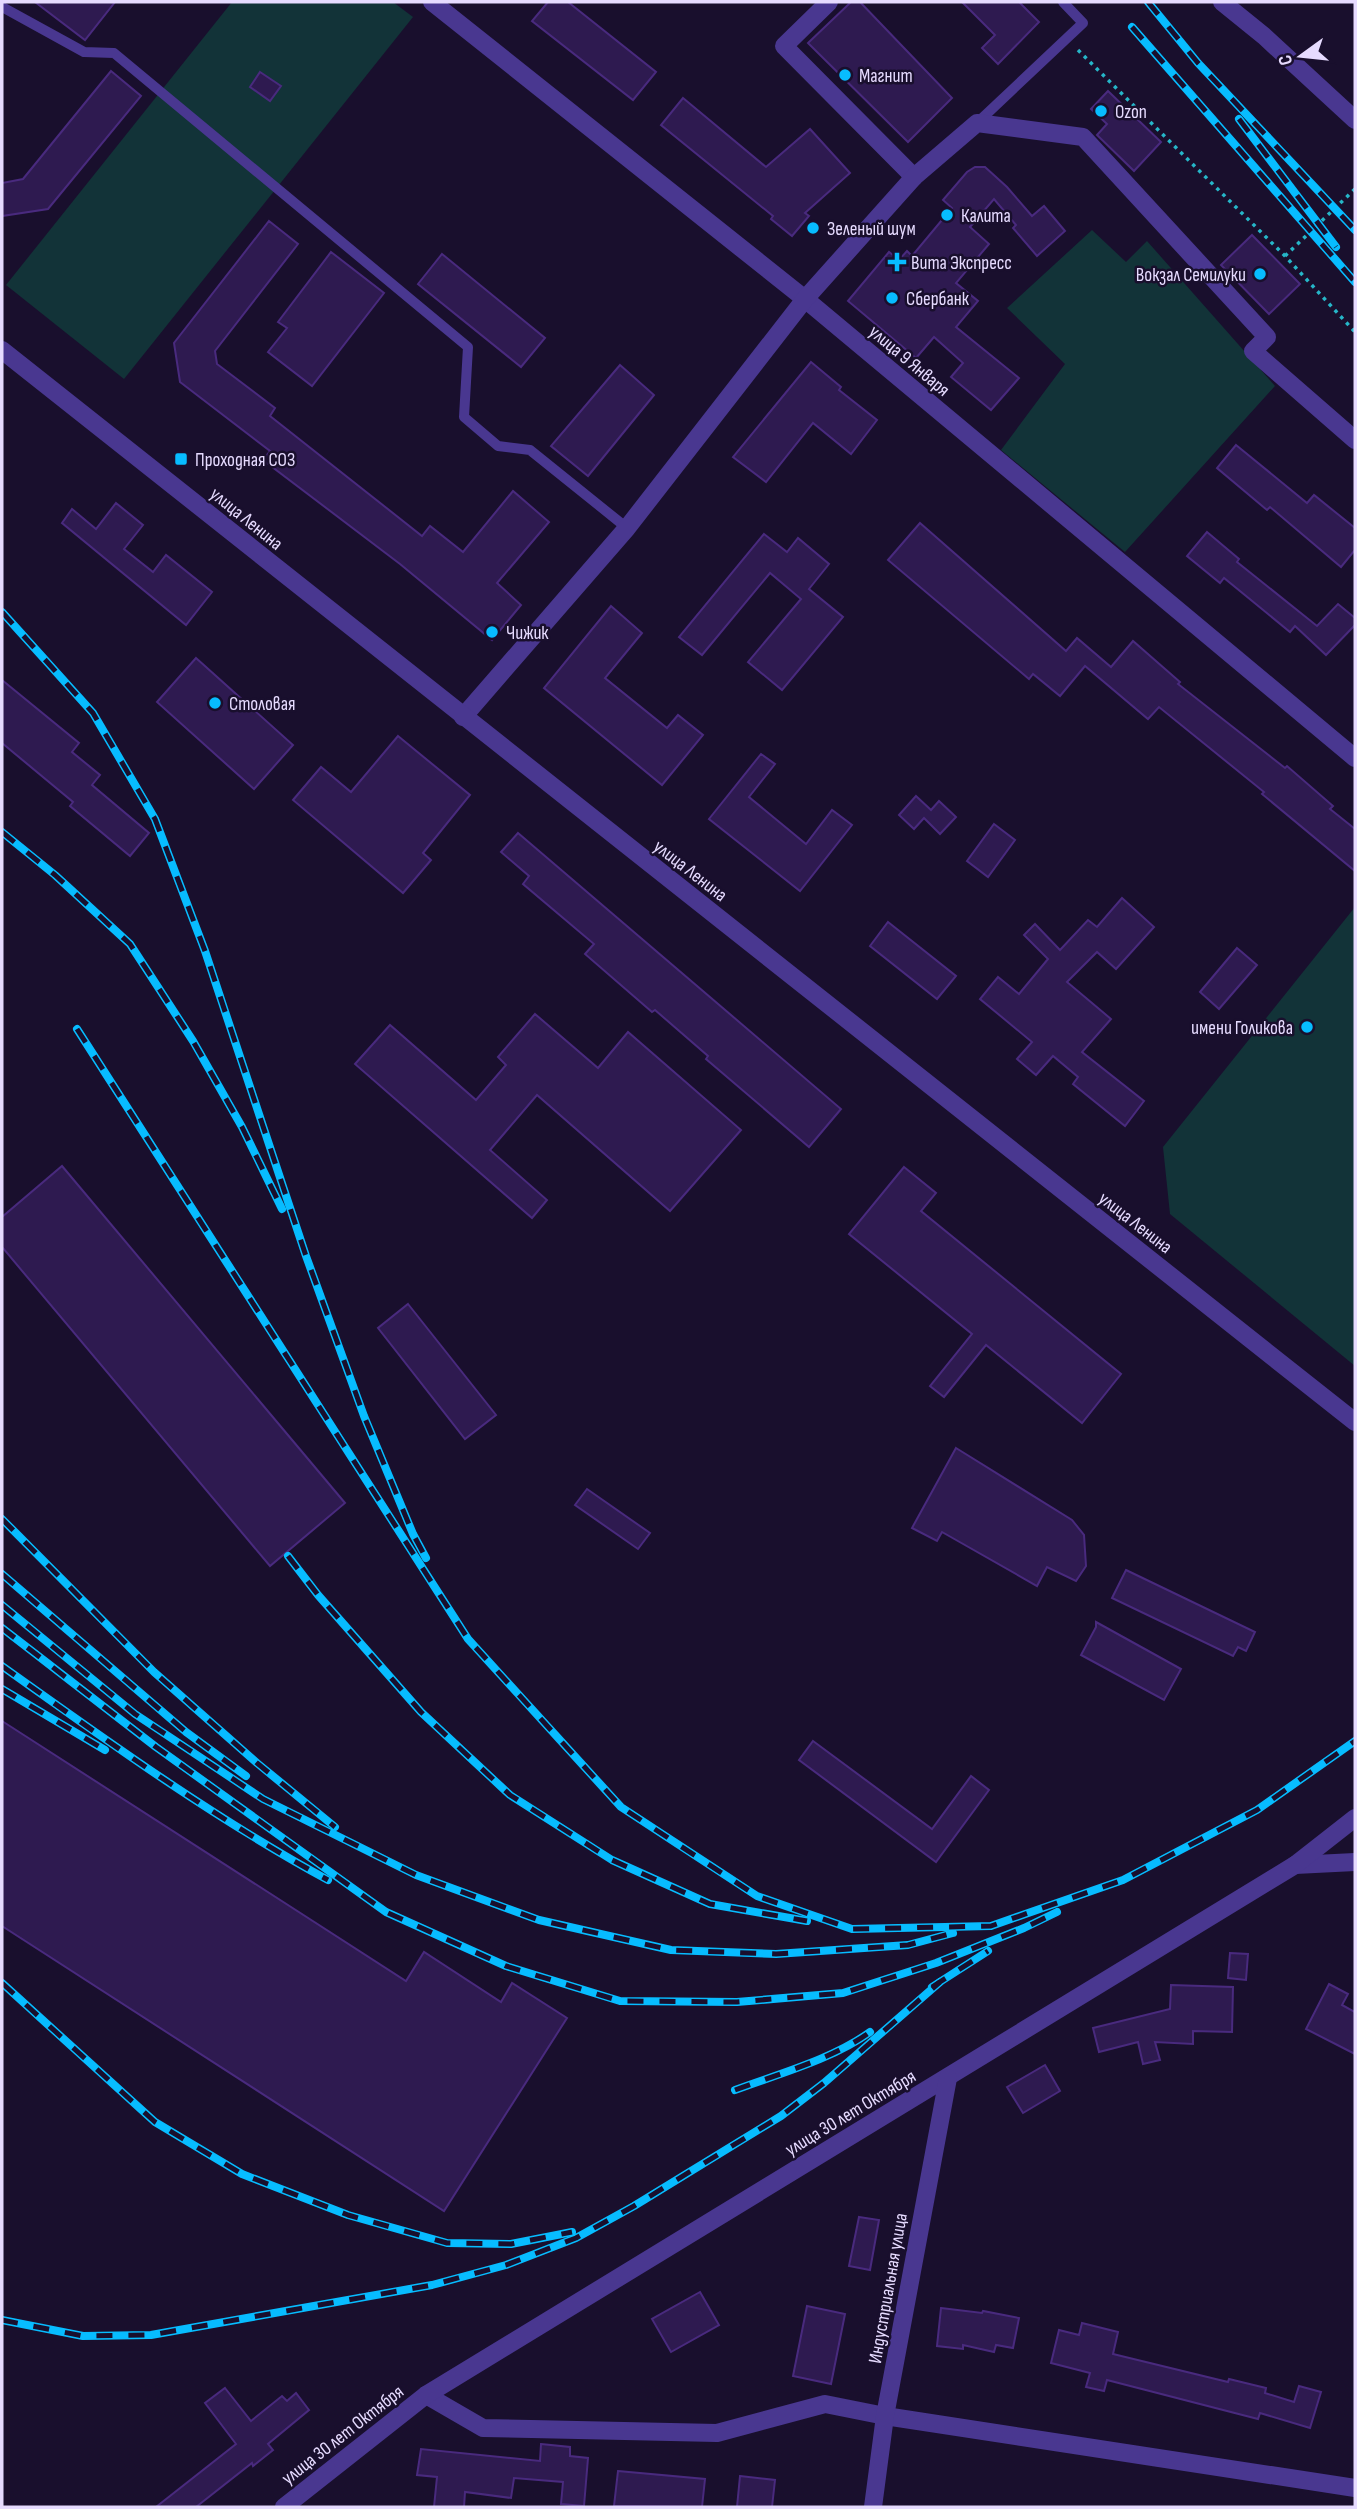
<svg xmlns="http://www.w3.org/2000/svg" width="1357" height="2509" font-family="'Sofia Sans Condensed',sans-serif">
  <style>
    .green { fill: #123338 }
    .building { fill: #2e1a50; stroke: #492a7e; stroke-width: 2 }
    .lines { fill: none; stroke-linecap: round; stroke-linejoin: round }
    .path { stroke: #26b6c8; stroke-width: 3.5; stroke-dasharray: 3.5 5; stroke-linecap: butt }
    .service { stroke: #493790; stroke-width: 10 }
    .minor { stroke: #493790; stroke-width: 18 }
    .tertiary { stroke: #493790; stroke-width: 18 }
    .rail-casing { stroke: #07bcff; stroke-width: 8 }
    .rail { stroke: #190f2d; stroke-width: 5; stroke-dasharray: 16; stroke-linecap: butt }
    .poi-dot { fill: #07bcff; stroke: #190f2d; stroke-width: 2.5 }
    .labels { text-anchor: middle; stroke-width: 5; stroke-linejoin: round; paint-order: stroke }
    .poi-label { font-size: 19px; fill: #e6dbff; stroke: #190f2d; text-anchor: start }
    .street-label { font-size: 19px; fill: #e6dbff; stroke: #190f2d }
  </style>
  <rect width="100%" height="100%" fill="#190f2d"/>
  <!-- green -->
  <g class="green">
    <path d="M232,2H393L413,17L124,379L6,285Z"/>
    <path d="M1092,230L1126,262L1147,241L1275,386L1125,552L1001,450L1065,364L1007,308Z"/>
    <path d="M1355,907V1366L1170,1214L1163,1147Z"/>
  </g>
  <!-- building -->
  <g class="building">
    <path d="M35,2H115L85,40Z"/>
    <path d="M548,2H568L656,72L633,100L532,21Z"/>
    <path d="M851,2H860L952,98L908,142L808,43Z"/>
    <path d="M962,2H1019L1039,22L998,64L982,48L995,35Z"/>
    <path d="M111,71L141,96L48,209L2,216V183L23,179Z"/>
    <path d="M260,72L281,86L270,101L250,87Z"/>
    <path d="M1108,91L1161,142L1134,171L1097,135L1107,124L1091,109Z"/>
    <path d="M683,98L766,167L810,129L850,173L805,213L809,216L792,236L771,219L773,216L661,125Z"/>
    <path d="M975,167H985L1007,187L1032,216L1044,206L1065,231L1037,256L1013,228L1016,225L994,199L970,227L989,244L956,283L978,301L956,327L1019,378L991,410L951,377L963,363L934,337L916,358L848,301L889,252L899,260L907,251L912,256L952,208L943,200L967,172Z"/>
    <path d="M269,221L298,244L215,351L217,364L275,408L270,416L422,536L430,526L463,552L513,491L549,522L497,583L521,605L492,640L400,564L263,460L270,451L180,382L174,343Z"/>
    <path d="M1252,235L1300,284L1269,314L1221,265Z"/>
    <path d="M331,252L384,293L312,386L268,352L287,328L278,322Z"/>
    <path d="M442,254L545,338L521,367L418,284Z"/>
    <path d="M811,362L841,387L839,390L877,420L851,454L813,423L766,482L733,457Z"/>
    <path d="M620,365L654,395L588,476L551,446Z"/>
    <path d="M1236,445L1307,503L1314,495L1355,528V550L1341,567L1270,507L1267,510L1217,468Z"/>
    <path d="M116,503L143,525L124,549L153,572L166,555L212,592L186,625L62,523L72,509L96,529Z"/>
    <path d="M920,523L1066,651L1077,638L1111,667L1133,641L1180,682L1178,684L1285,768L1287,766L1333,806L1330,809L1355,829V871L1262,794L1264,792L1159,707L1148,719L1085,666L1060,696L1033,674L1029,679L888,560Z"/>
    <path d="M1207,532L1239,559L1237,562L1317,626L1338,604L1355,618V625L1326,655L1295,626L1290,632L1224,578L1220,583L1187,556Z"/>
    <path d="M764,534L787,552L798,538L829,564L809,589L843,617L782,690L748,662L801,599L770,573L702,655L679,637Z"/>
    <path d="M611,606L642,633L605,678L667,728L678,715L703,735L662,785L544,688Z"/>
    <path d="M196,658L293,745L254,789L157,702Z"/>
    <path d="M2,680L79,743L72,752L100,775L92,785L149,833L130,856L70,806L73,802L2,743Z"/>
    <path d="M398,736L470,795L423,853L431,860L403,893L293,800L321,767L351,792Z"/>
    <path d="M761,754L775,764L749,797L806,844L832,810L852,825L800,891L709,819Z"/>
    <path d="M916,796L931,810L939,801L956,817L940,834L924,818L914,829L899,815Z"/>
    <path d="M994,824L1015,840L988,877L967,861Z"/>
    <path d="M518,833L841,1109L809,1147L706,1059L708,1056L655,1010L652,1012L585,954L594,944L523,884L529,876L501,852Z"/>
    <path d="M1122,898L1154,927L1116,969L1097,952L1067,982L1111,1019L1082,1052L1144,1101L1125,1126L1073,1084L1078,1077L1053,1056L1036,1075L1017,1059L1032,1042L980,999L998,977L1019,994L1048,959L1024,935L1035,924L1060,950L1088,920L1097,927Z"/>
    <path d="M888,922L956,976L937,999L870,946Z"/>
    <path d="M1237,948L1257,965L1219,1009L1200,992Z"/>
    <path d="M535,1014L598,1068L628,1032L741,1130L670,1211L537,1095L490,1150L547,1200L532,1218L355,1064L390,1025L476,1100L506,1065L498,1057Z"/>
    <path d="M62,1166L345,1503L270,1566L2,1247V1217Z"/>
    <path d="M904,1167L936,1193L921,1211L1121,1374L1082,1423L986,1345L944,1397L930,1386L972,1334L849,1234Z"/>
    <path d="M408,1304L496,1415L465,1439L378,1328Z"/>
    <path d="M956,1448L1072,1520L1084,1535L1086,1566L1076,1581L1047,1567L1037,1586L942,1532L937,1541L912,1528Z"/>
    <path d="M587,1489L650,1533L638,1549L575,1505Z"/>
    <path d="M1126,1570L1255,1632L1246,1651L1238,1647L1233,1656L1112,1598Z"/>
    <path d="M1096,1622L1181,1669L1164,1700L1081,1655L1096,1627Z"/>
    <path d="M2,1721L406,1981L424,1952L501,2002L512,1983L567,2018L444,2211L2,1926Z"/>
    <path d="M813,1741L932,1829L971,1776L989,1790L936,1862L799,1760Z"/>
    <path d="M1230,1953L1248,1954L1246,1980L1228,1978Z"/>
    <path d="M1329,1984L1348,1994L1342,2005L1355,2012V2054L1306,2029Z"/>
    <path d="M1171,1985L1233,1987L1232,2032L1193,2031V2044L1155,2042L1160,2060L1143,2064L1138,2042L1099,2052L1093,2028L1170,2009Z"/>
    <path d="M1045,2065L1060,2091L1023,2113L1007,2087Z"/>
    <path d="M859,2217L879,2220L870,2270L849,2266Z"/>
    <path d="M700,2292L719,2325L671,2352L652,2319Z"/>
    <path d="M807,2306L845,2314L831,2384L793,2376Z"/>
    <path d="M941,2308L982,2313L983,2311L1019,2318L1013,2348L996,2345L994,2352L963,2345V2349L937,2346Z"/>
    <path d="M1082,2323L1118,2332L1113,2354L1228,2382L1229,2379L1266,2388L1265,2393L1294,2402L1299,2386L1321,2392L1310,2428L1260,2413L1258,2419L1107,2380L1104,2391L1086,2387L1090,2373L1051,2363L1059,2330L1079,2335Z"/>
    <path d="M225,2388L251,2421L282,2396L287,2401L296,2393L309,2410L268,2444L273,2450L253,2466L252,2463L196,2507H156L236,2444L205,2403Z"/>
    <path d="M541,2444L570,2447V2456L588,2458L584,2506L561,2504L563,2482L514,2478L511,2498L465,2492L464,2507H434L437,2477L417,2475L421,2449L540,2461Z"/>
    <path d="M618,2471L705,2479L702,2507L614,2506Z"/>
    <path d="M740,2476L775,2480L772,2507H737Z"/>
  </g>
  <g class="lines">
    <!-- path -->
    <g class="path">
      <path d="M1078,50L1285,256L1355,332"/>
      <path d="M1285,256L1355,189"/>
    </g>
    <!-- service -->
    <g class="service">
      <path d="M2,7L84,52L114,53L468,347L464,417L498,446L530,450L627,528"/>
      <path d="M977,123L1083,23L1063,2"/>
    </g>
    <!-- minor -->
    <g class="minor">
      <path d="M432,2L805,299L1355,758"/>
      <path d="M829,2L784,46L914,177"/>
      <path d="M1222,2L1264,36L1355,120"/>
      <path d="M463,717L627,528L805,299L914,177L977,123L1083,137L1267,337L1253,351L1355,440"/>
      <path d="M426,2395L483,2428L717,2433L825,2404L885,2416L1355,2488"/>
    </g>
    <!-- tertiary -->
    <g class="tertiary">
      <path d="M2,350L1355,1422"/>
      <path d="M1295,1865L1355,1862"/>
      <path d="M284,2507L426,2395L1295,1865L1355,1818"/>
      <path d="M873,2507L885,2416L948,2078"/>
    </g>
    <defs>
      <g id="rail">
        <path d="M1148,2L1198,63L1355,230"/>
        <path d="M1132,27L1355,282"/>
        <path d="M1239,119L1336,247"/>
        <path d="M2,612L93,713L155,819L205,951L306,1256L364,1416L413,1534L426,1558"/>
        <path d="M2,832L55,875L130,944L193,1041L242,1127L282,1209"/>
        <path d="M77,1029L468,1639L621,1807L757,1896L852,1929L991,1926L1123,1880L1257,1810L1355,1741"/>
        <path d="M2,1519L154,1672L257,1763L335,1827"/>
        <path d="M288,1556L318,1595L421,1712L510,1795L612,1860L710,1904L807,1921"/>
        <path d="M2,1574L186,1732L246,1776"/>
        <path d="M2,1605L135,1714L263,1799L416,1875L539,1920L671,1950L776,1954L908,1945L953,1933"/>
        <path d="M2,1628L156,1747L386,1912L506,1966L620,2001L737,2002L843,1993L936,1963L1024,1928L1057,1912"/>
        <path d="M2,1666C107,1741 214,1818 328,1880"/>
        <path d="M2,1689L105,1750"/>
        <path d="M2,1983L155,2122L242,2174L348,2215L447,2243L511,2244L572,2232"/>
        <path d="M932,1987L988,1951"/>
        <path d="M735,2090C778,2074 833,2059 870,2032"/>
        <path d="M2,2320L83,2336L151,2335L432,2285L506,2265L576,2238L634,2206L781,2116L824,2083L940,1982"/>
      </g>
    </defs>
    <!-- rail casing -->
    <use href="#rail" class="rail-casing"/>
    <!-- rail -->
    <use href="#rail" class="rail"/>
  </g>
  <!-- markers -->
  <g class="poi-dot">
    <circle cx="845" cy="75" r="7"/>
    <circle cx="1101" cy="111" r="7"/>
    <circle cx="947" cy="215" r="7"/>
    <circle cx="813" cy="228" r="7"/>
    <path d="M893.5 251.5h7v7h7v7h-7v7h-7v-7h-7v-7h7z"/>
    <circle cx="1260" cy="274" r="7"/>
    <circle cx="892" cy="298" r="7"/>
    <rect x="174" y="452" width="14" height="14" rx="3.5"/>
    <circle cx="492" cy="632" r="7"/>
    <circle cx="215" cy="703" r="7"/>
    <circle cx="1307" cy="1027" r="7"/>
  </g>
  <g class="labels">
    <!-- poi labels -->
    <g class="poi-label">
      <text x="859" y="82">Магнит</text>
      <text x="1115" y="118">Ozon</text>
      <text x="961" y="222">Калита</text>
      <text x="827" y="235">Зеленый шум</text>
      <text x="911" y="269">Вита Экспресс</text>
      <text x="1246" y="281" text-anchor="end">Вокзал Семилуки</text>
      <text x="906" y="305">Сбербанк</text>
      <text x="195" y="466">Проходная СОЗ</text>
      <text x="506" y="639">Чижик</text>
      <text x="229" y="710">Столовая</text>
      <text x="1293" y="1034" text-anchor="end">имени Голикова</text>
    </g>
    <!-- street labels -->
    <g class="street-label">
      <text transform="translate(910 360) rotate(40)" y="7">улица 9 Января</text>
      <text transform="translate(247 518) rotate(39)" y="7">улица Ленина</text>
      <text transform="translate(691 870) rotate(38)" y="7">улица Ленина</text>
      <text transform="translate(1136 1222) rotate(38)" y="7">улица Ленина</text>
      <text transform="translate(850 2112) rotate(-31)" y="7">улица 30 лет Октября</text>
      <text transform="translate(887 2288) rotate(-80)" y="7">Индустриальная улица</text>
      <text transform="translate(342 2434) rotate(-38)" y="7">улица 30 лет Октября</text>
    </g>
  </g>
  <!-- border -->
  <rect width="1357" height="2509" fill="none" stroke="#e6dbff" stroke-width="7"/>
  <!-- north arrow -->
  <g transform="translate(1301 56) rotate(255)" stroke="#190f2d" stroke-width="5" paint-order="stroke">
  <path d="M0-5L12 26L0 18L-12 26Z" fill="#e6dbff"/>
  <text y="-10" font-size="19" font-weight="bold" text-anchor="middle" fill="#e6dbff">С</text>
  </g>
</svg>
